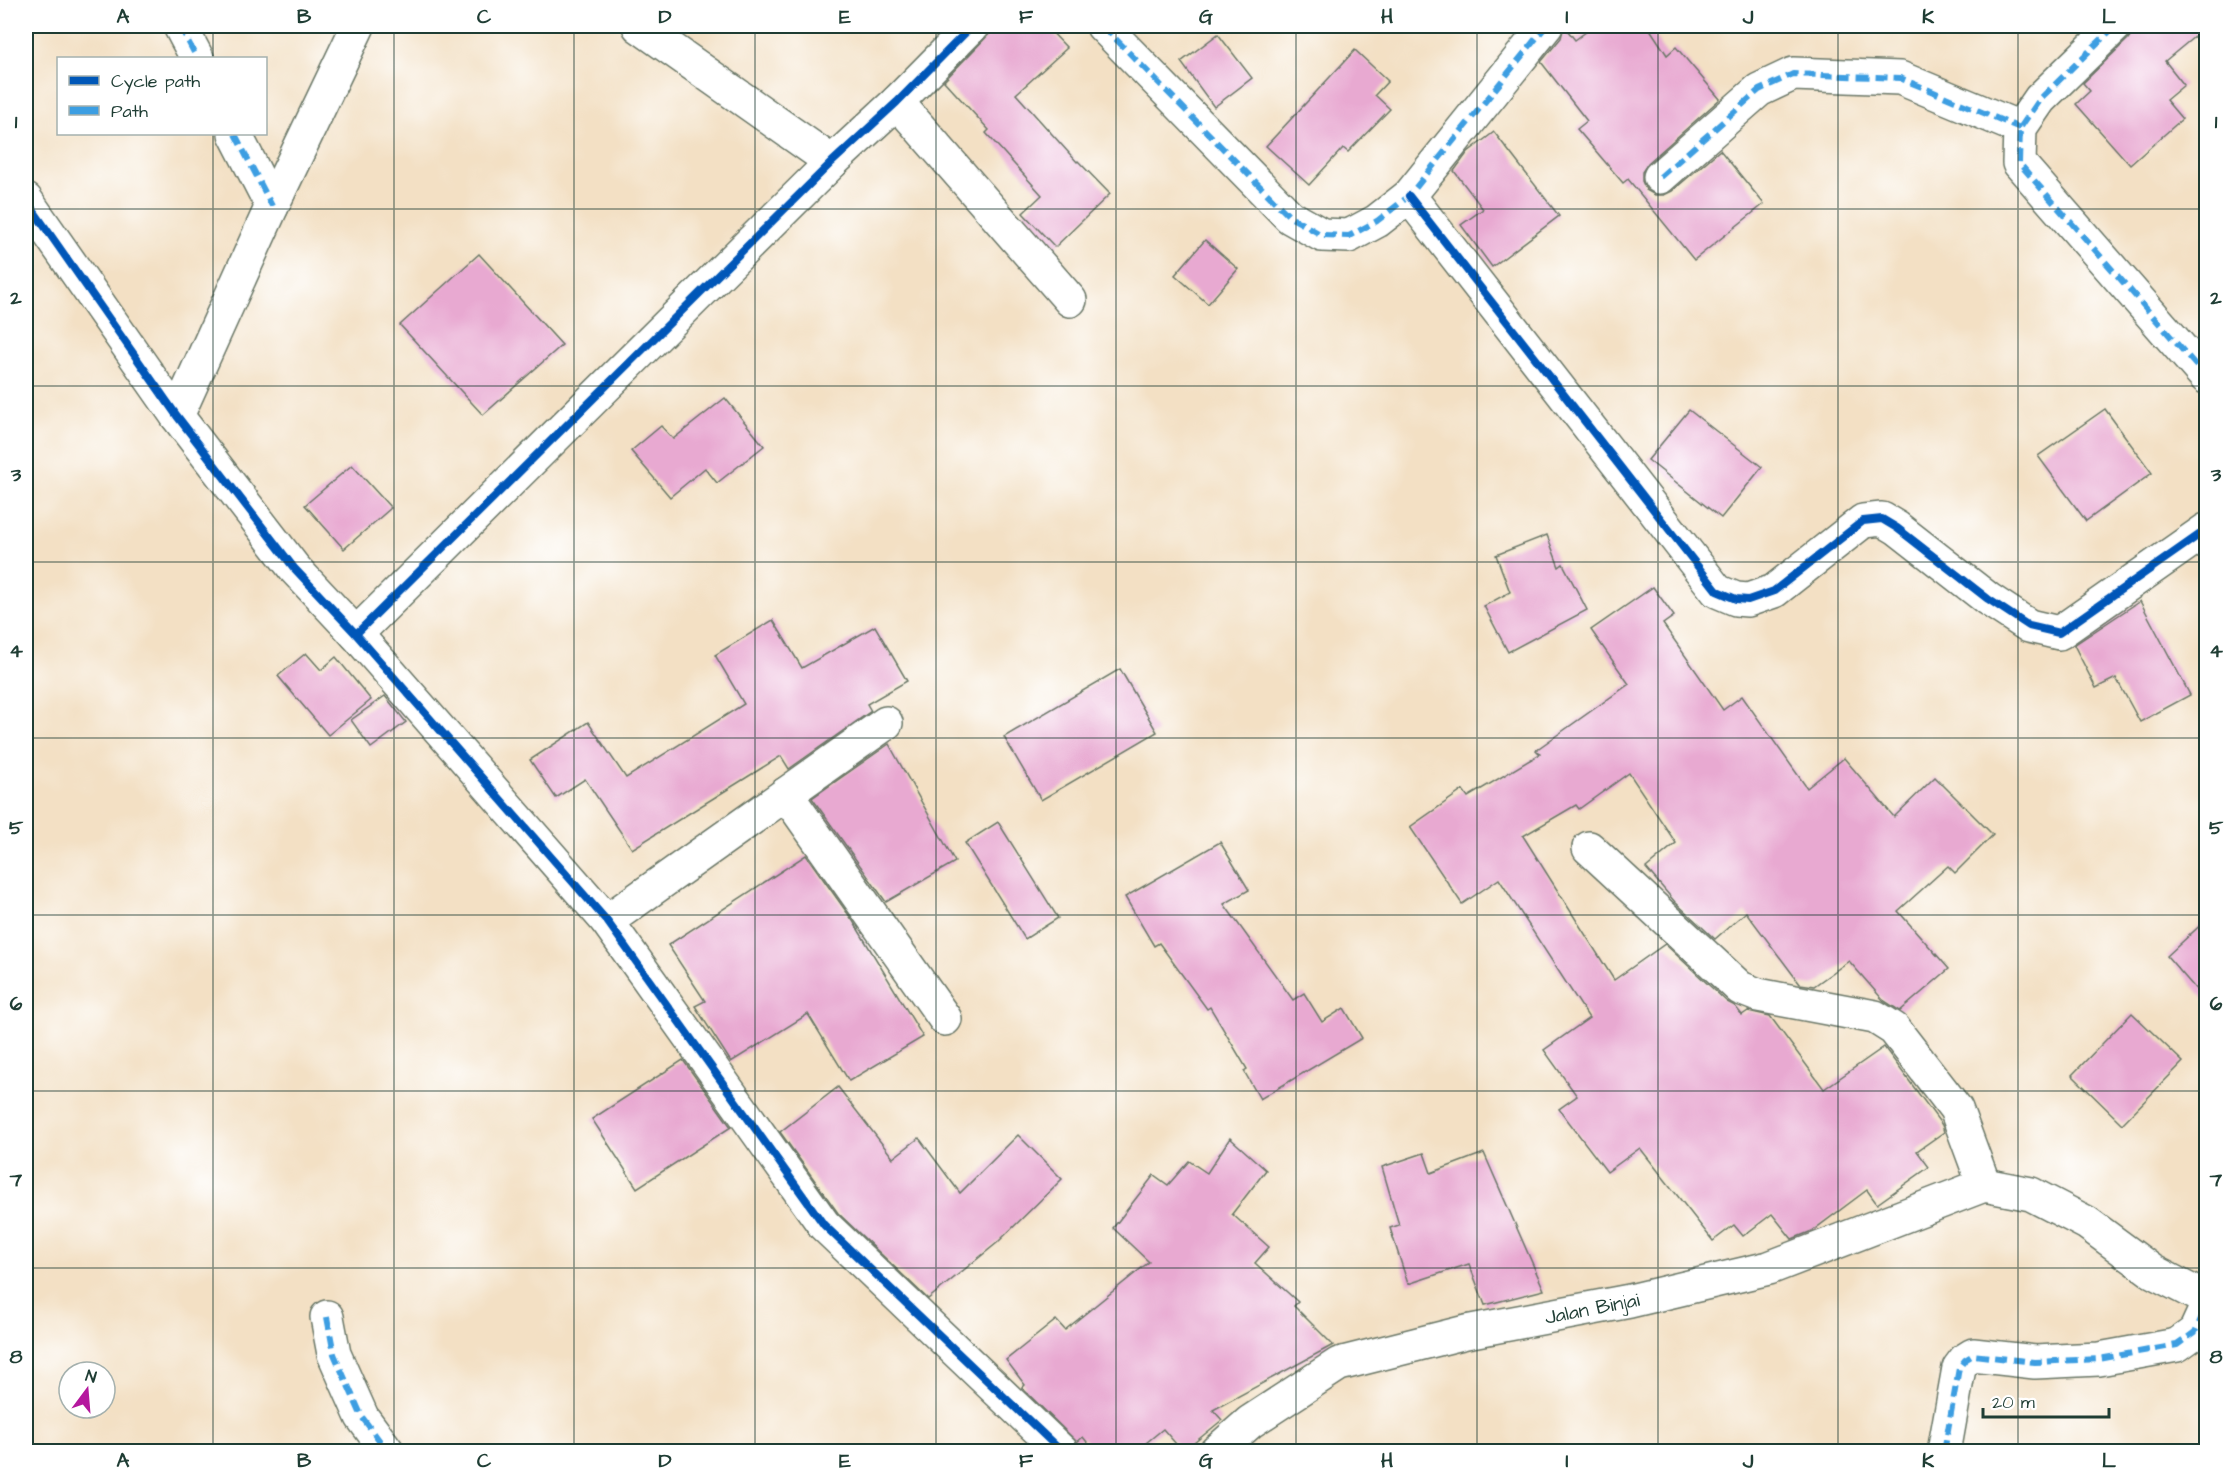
<svg xmlns="http://www.w3.org/2000/svg" width="2232" height="1477" font-family="'Architects Daughter',sans-serif">
  <style>
    .building { fill: #e8a9d1 }
    .lines { fill: none; stroke-linecap: round; stroke-linejoin: round }
    .street-casing { stroke: #697666; stroke-width: 36 }
    .street { stroke: #fff; stroke-width: 33 }
    .quiet { stroke: #3c9ee2; stroke-width: 6; stroke-dasharray: 12 6; stroke-linecap: butt }
    .cycleway-casing { stroke: #fff; stroke-width: 11 }
    .cycleway { stroke: #0057b8; stroke-width: 8 }
    .grid { fill: none; stroke: #1f3d34; stroke-width: 1.5; stroke-opacity: 0.55 }
    .labels { text-anchor: middle; stroke-width: 4.5; stroke-linejoin: round; paint-order: stroke }
    .street-label { font-size: 20px; fill: #1f3d34; stroke: #fff }
    .neatline { fill: none; stroke: #1f3d34; stroke-width: 2 }
    .grid-label { font-size: 20px; text-anchor: middle; font-weight: bold; fill: #1f3d34 }
  </style>
  <rect width="100%" height="100%" fill="#fff"/>
  <filter id="ink" filterUnits="userSpaceOnUse"><feTurbulence type="fractalNoise" baseFrequency=".0167" numOctaves="2"/><feDisplacementMap in="SourceGraphic" scale="12" xChannelSelector="R" yChannelSelector="G"/><feConvolveMatrix kernelMatrix="1 2 1 2 8 2 1 2 1" color-interpolation-filters="sRGB"/></filter>
  <filter id="wash" filterUnits="userSpaceOnUse"><feTurbulence type="fractalNoise" baseFrequency=".008" numOctaves="4" result="noise"/><feDisplacementMap in="SourceGraphic" scale="24" xChannelSelector="R" yChannelSelector="G"/><feGaussianBlur stdDeviation="1.35" result="paint"/><feColorMatrix in="noise" values="0 0 0 0 0 0 0 0 0 0 0 0 0 0 0 0 0 1.4 0 .05"/><feComposite in="paint" operator="in"/></filter>
  <g filter="url(#wash)">
    <rect width="100%" height="100%" fill="#f3e0c4"/>
    <g id="blocks">
      <!-- building -->
      <g class="building">
        <path d="M997,26H1046L1067,48L1016,94L1077,162L1078,161L1110,194L1055,247L1023,213L1042,195L986,133L989,130L944,81Z"/>
        <path d="M1564,26L1575,40L1594,26H1648L1667,55L1676,47L1720,99L1648,163L1642,172V181L1646,190L1655,195H1664L1672,191L1720,150L1764,204L1694,260L1628,179L1623,183L1577,129L1587,121L1541,62L1561,38Z"/>
        <path d="M2133,26L2206,27L2165,61L2184,85L2166,100L2182,119L2130,165L2076,104L2090,91L2083,83L2128,39L2133,32Z"/>
        <path d="M1218,34L1252,78L1214,107L1181,62Z"/>
        <path d="M1355,50L1388,81L1375,95L1390,109L1348,152L1343,148L1309,185L1266,146Z"/>
        <path d="M1494,132L1559,216L1492,267L1461,225L1483,209L1454,171L1468,152Z"/>
        <path d="M1205,240L1238,269L1208,304L1175,275Z"/>
        <path d="M479,254L562,345L483,415L400,325Z"/>
        <path d="M725,398L764,446L717,483L705,468L670,497L631,451L661,426L673,439Z"/>
        <path d="M2105,409L2152,473L2086,521L2038,456Z"/>
        <path d="M1689,410L1762,467L1721,518L1648,460Z"/>
        <path d="M352,465L391,508L344,549L305,505Z"/>
        <path d="M1547,535L1559,567L1563,564L1587,610L1508,652L1484,606L1510,592L1496,555Z"/>
        <path d="M1653,587L1674,616L1663,624L1723,710L1742,696L1807,788L1844,758L1894,817L1935,777L1993,835L1955,873L1948,866L1898,911L1949,969L1900,1011L1883,1000L1849,961L1814,986L1800,984L1746,912L1715,939L1675,902L1646,868L1676,843L1629,773L1579,809L1576,805L1523,836L1614,980L1665,944L1727,1002L1735,1006L1742,1015L1748,1011L1770,1016L1824,1089L1884,1047L1942,1125L1944,1132L1917,1151L1929,1167L1877,1204L1867,1190L1812,1231L1792,1239L1772,1214L1743,1236L1734,1225L1713,1241L1640,1148L1607,1172L1559,1109L1577,1096L1544,1050L1589,1018L1499,879L1462,904L1410,827L1463,790L1468,797L1540,754L1536,750L1629,684L1591,630Z"/>
        <path d="M2140,601L2190,695L2140,722L2116,678L2096,688L2074,645Z"/>
        <path d="M773,620L802,668L875,626L907,681L867,704L871,711L789,769L781,756L632,849L585,779L556,798L530,760L588,722L626,778L744,704L715,655Z"/>
        <path d="M306,653L321,670L336,657L371,700L328,735L278,676Z"/>
        <path d="M1120,669L1157,732L1041,800L1004,737Z"/>
        <path d="M385,696L406,722L371,748L351,720Z"/>
        <path d="M889,744L955,862L886,902L812,798Z"/>
        <path d="M998,822L1058,918L1025,939L965,843Z"/>
        <path d="M1220,842L1249,890L1224,904L1293,1000L1304,993L1322,1022L1344,1008L1362,1038L1260,1099L1244,1071L1247,1069L1210,1007L1207,1009L1159,943L1154,946L1125,897Z"/>
        <path d="M806,855L853,921L923,1037L849,1081L808,1014L731,1062L695,1006L705,1001L668,945Z"/>
        <path d="M2206,920V1001L2167,956Z"/>
        <path d="M2132,1013L2183,1062L2122,1124L2072,1075Z"/>
        <path d="M683,1060L731,1127L637,1188L592,1119Z"/>
        <path d="M838,1087L893,1158L919,1138L960,1193L1018,1135L1062,1179L997,1243L928,1299L838,1213L780,1132Z"/>
        <path d="M1230,1138L1266,1170L1232,1214L1269,1247L1255,1263L1298,1302L1294,1306L1333,1345L1213,1410L1222,1420L1183,1452L1163,1429L1135,1452H1095L1083,1437L1077,1442L1022,1388L1025,1385L1006,1360L1056,1320L1065,1330L1149,1262L1113,1228L1154,1175L1168,1185L1189,1161L1207,1173Z"/>
        <path d="M1424,1153L1431,1173L1484,1153L1544,1290L1485,1305L1469,1264L1408,1284L1390,1228L1399,1225L1382,1167Z"/>
      </g>
    </g>
  </g>
  <g filter="url(#ink)">
    <use href="#blocks" fill-opacity="0" stroke="#697666" stroke-width="1.5"/>
    <g class="lines">
      <defs>
        <g id="street">
          <path d="M180,26L197,58"/>
          <path d="M639,26L832,162"/>
          <path d="M1103,26L1290,217L1322,235L1349,236L1377,221L1409,196L1546,26"/>
          <path d="M2115,26L2040,99L2020,128L2019,163L2206,377"/>
          <path d="M897,102L1070,300"/>
          <path d="M235,134L272,206"/>
          <path d="M1660,177L1759,90L1793,74L1900,78L2020,128"/>
          <path d="M1409,196L1717,591L1736,599L1748,600L1774,591L1863,521L1882,519L1897,528L1988,599L2029,626L2059,633L2206,530"/>
          <path d="M26,200L177,416L294,568L356,634L607,921L824,1225L1062,1452"/>
          <path d="M177,416L272,206L358,26"/>
          <path d="M356,634L832,162L897,102L972,26"/>
          <path d="M786,794L945,1019"/>
          <path d="M1589,848L1740,988L1758,995L1875,1017L1894,1029L1956,1109L1984,1185"/>
          <path d="M607,921L886,723"/>
          <path d="M1984,1185L2031,1194L2087,1223L2152,1271L2206,1299"/>
          <path d="M327,1317L334,1354L362,1417L388,1452"/>
          <path d="M1216,1452L1250,1422L1339,1364L1466,1332L1630,1301L1769,1268L1984,1185"/>
          <path d="M1944,1452L1959,1368L1965,1360L1973,1355L2035,1362L2099,1359L2177,1345L2195,1332L2206,1308"/>
        </g>
      </defs>
      <!-- street casing -->
      <use href="#street" class="street-casing"/>
      <!-- street -->
      <use href="#street" class="street"/>
      <!-- quiet -->
      <g class="quiet">
        <path d="M180,26L197,58"/>
        <path d="M1103,26L1290,217L1322,235L1349,236L1377,221L1409,196L1546,26"/>
        <path d="M2115,26L2040,99L2020,128L2019,163L2206,377"/>
        <path d="M235,134L272,206"/>
        <path d="M1660,177L1759,90L1793,74L1900,78L2020,128"/>
        <path d="M327,1317L334,1354L362,1417L388,1452"/>
        <path d="M1944,1452L1959,1368L1965,1360L1973,1355L2035,1362L2099,1359L2177,1345L2195,1332L2206,1308"/>
      </g>
      <defs>
        <g id="cycleway">
          <path d="M1409,196L1717,591L1736,599L1748,600L1774,591L1863,521L1882,519L1897,528L1988,599L2029,626L2059,633L2206,530"/>
          <path d="M26,200L177,416L294,568L356,634L607,921L824,1225L1062,1452"/>
          <path d="M356,634L832,162L897,102L972,26"/>
        </g>
      </defs>
      <!-- cycleway casing -->
      <use href="#cycleway" class="cycleway-casing"/>
      <!-- cycleway -->
      <use href="#cycleway" class="cycleway"/>
    </g>
  </g>
  <!-- grid -->
  <path class="grid" d="M213,26V58M394,26V1452M574,26V1452M755,26V1452M936,26V1452M1116,26V1452M1296,26V1452M1477,26V1452M1658,26V1452M1838,26V1452M2018,26V1452M213,134V1452M26,209H2206M26,386H2206M26,562H2206M26,738H2206M26,915H2206M26,1091H2206M26,1268H2206"/>
  <g class="labels">
    <!-- street labels -->
    <g class="street-label">
      <text transform="translate(1592 1308) rotate(-11)" y="7">Jalan Binjai</text>
    </g>
  </g>
  <!-- margin -->
  <rect width="2232" height="1477" fill="none" stroke="#fff" stroke-width="66"/>
  <!-- legend -->
  <rect x="57" y="57" width="210" height="78" fill="#ffffff" stroke="#a5b1ae" stroke-width="1.5"/>
  <rect x="69" y="76" width="30" height="9" fill="#0057b8" stroke="#a5b1ae" stroke-width="1.5"/>
  <text x="111" y="87" font-size="18" fill="#1f3d34">Cycle path</text>
  <rect x="69" y="106" width="30" height="9" fill="#3c9ee2" stroke="#a5b1ae" stroke-width="1.5"/>
  <text x="111" y="117" font-size="18" fill="#1f3d34">Path</text>
  <!-- north arrow -->
  <g transform="translate(87 1390) rotate(16)"><circle r="28" fill="#ffffff" stroke="#a5b1ae" stroke-width="1.5"/>
  <path d="M0-4.5L10 22L0 15L-10 22Z" fill="#b5179e"/>
  <text y="-9" font-size="16" font-weight="bold" text-anchor="middle" fill="#1f3d34">N</text>
  </g>
  <!-- scale -->
  <path d="M1983 1408v9h126v-9" fill="none" stroke="#1f3d34" stroke-width="3"/>
  <text x="1992" y="1408" font-size="18" fill="#1f3d34" stroke="#ffffff" stroke-width="4.5" paint-order="stroke">20 m</text>
  <rect x="33" y="33" width="2166" height="1411" class="neatline"/>
  <g class="grid-label">
    <text x="123" y="23">A</text>
    <text x="304" y="23">B</text>
    <text x="484" y="23">C</text>
    <text x="665" y="23">D</text>
    <text x="845" y="23">E</text>
    <text x="1026" y="23">F</text>
    <text x="1206" y="23">G</text>
    <text x="1387" y="23">H</text>
    <text x="1567" y="23">I</text>
    <text x="1748" y="23">J</text>
    <text x="1928" y="23">K</text>
    <text x="2109" y="23">L</text>
    <text x="16" y="128">1</text>
    <text x="2216" y="128">1</text>
    <text x="16" y="304">2</text>
    <text x="2216" y="304">2</text>
    <text x="16" y="481">3</text>
    <text x="2216" y="481">3</text>
    <text x="16" y="657">4</text>
    <text x="2216" y="657">4</text>
    <text x="16" y="834">5</text>
    <text x="2216" y="834">5</text>
    <text x="16" y="1010">6</text>
    <text x="2216" y="1010">6</text>
    <text x="16" y="1186">7</text>
    <text x="2216" y="1186">7</text>
    <text x="16" y="1363">8</text>
    <text x="2216" y="1363">8</text>
    <text x="123" y="1467">A</text>
    <text x="304" y="1467">B</text>
    <text x="484" y="1467">C</text>
    <text x="665" y="1467">D</text>
    <text x="845" y="1467">E</text>
    <text x="1026" y="1467">F</text>
    <text x="1206" y="1467">G</text>
    <text x="1387" y="1467">H</text>
    <text x="1567" y="1467">I</text>
    <text x="1748" y="1467">J</text>
    <text x="1928" y="1467">K</text>
    <text x="2109" y="1467">L</text>
  </g>
</svg>
